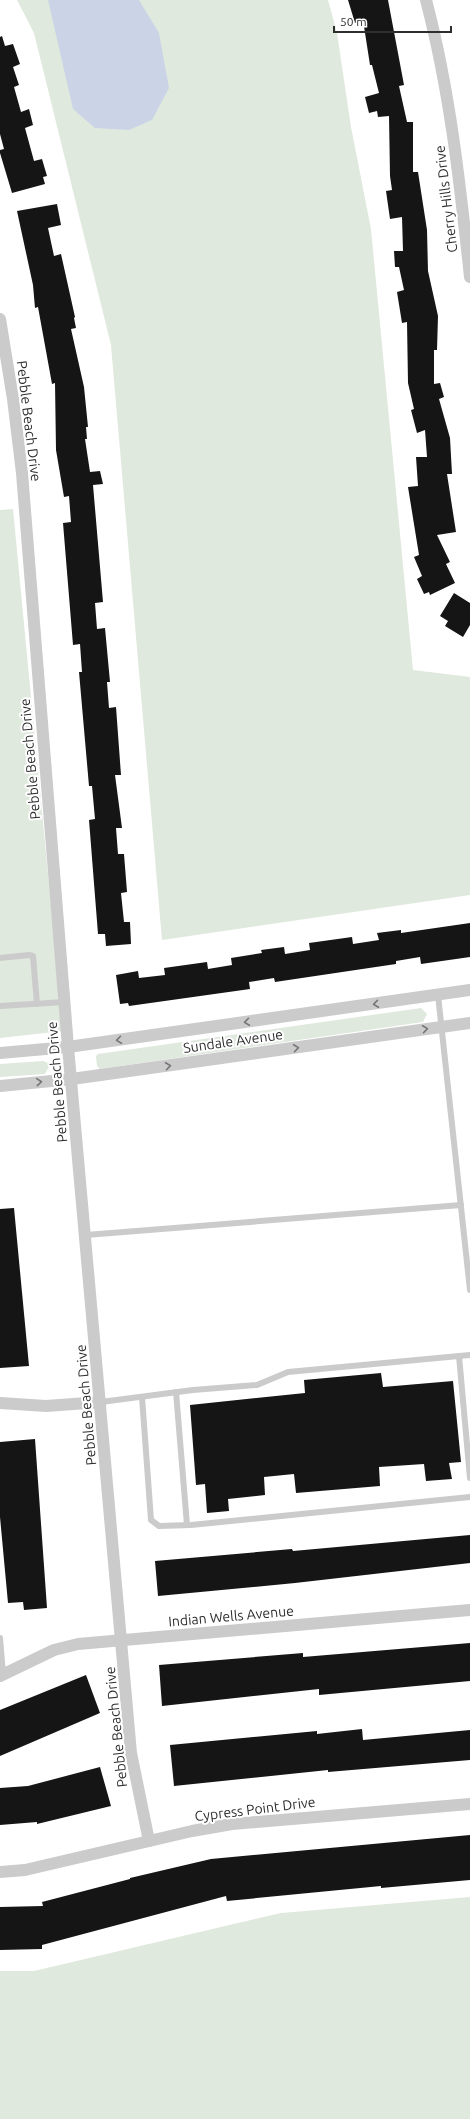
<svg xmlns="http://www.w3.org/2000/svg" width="470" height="2119" font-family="Ubuntu,sans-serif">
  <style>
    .green { fill: #e0e9dd }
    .water { fill: #cbd4e7 }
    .building { fill: #151515 }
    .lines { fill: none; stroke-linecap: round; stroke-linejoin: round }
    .lane { stroke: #cbcbcb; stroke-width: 6 }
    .street { stroke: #cbcbcb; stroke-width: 12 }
    .oneway { stroke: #757575 }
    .labels { text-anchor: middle; stroke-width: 4; stroke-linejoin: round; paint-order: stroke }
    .street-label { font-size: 14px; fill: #2e2e2e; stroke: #fff }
  </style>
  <rect width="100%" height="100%" fill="#fff"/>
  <!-- green -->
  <g class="green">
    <path d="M17,0H328L337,33L351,127L371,229L413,670L470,677V895L162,940L111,345L34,33Z"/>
    <path d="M13,509L63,1031L0,1038V510Z"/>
    <path d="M421,1008L427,1014L423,1022L100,1069L97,1066L96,1056L98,1054Z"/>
    <path d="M43,1061L48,1063L49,1066L45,1074L0,1077V1064Z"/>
    <path d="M470,1897V2119H0V1971H34L281,1913Z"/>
  </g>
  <!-- water -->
  <path class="water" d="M48,0H139L159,33L169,88L152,120L129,130L95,128L73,109Z"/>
  <!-- building -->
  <g class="building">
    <path d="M348,0H388L404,85L399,86L407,122H413V172H418L427,230L428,271L438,316L437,350H434V384L440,383L444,397L439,399L450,438L452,474H447L456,532L437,535L450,562L446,564L455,583L430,595L429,592L424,594L417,579L422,576L414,557L419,555L408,487L418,486L416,457H427L425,430L417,433L411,410L414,409L408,383L407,322L402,323L397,292L404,290L399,267H395L394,251H403L402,217L390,219L386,191L392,190L390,176L389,116L378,117L377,111L369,113L365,97L379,93L372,65H370L363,20L355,23Z"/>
    <path d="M2,36L5,46L13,44L20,64L13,67L19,85L14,87L21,112L29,109L33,125L25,128L34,161L42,159L47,176L43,177L45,184L12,193L0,153V150L4,149L0,134V37Z"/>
    <path d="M57,204L61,225L48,228L54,256L61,254L75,317L74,318L76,328L71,329L84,387L88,427H86L87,439H85L90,472L100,471L103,484L93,485L103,602L95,603L97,629L105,628L110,682H107L109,708L116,707L121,775H115L122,828H116L118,854H124L127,892L121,893L124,922H130L131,944L106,946L105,934H98L89,820L95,819L92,786H89L79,672H82L80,644L73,645L63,523L71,522L69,496L64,497L56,450L55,383L52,384L38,307L35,308L33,285L17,211Z"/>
    <path d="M454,593L470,603V625L463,637L445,626L448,621L440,616Z"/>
    <path d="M470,923V957L421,964L420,957L396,961V964L275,982L274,978L249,982L250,989L129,1006L128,1003L120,1004L116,975L138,971L139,978L165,975L164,968L207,962L208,969L232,965L231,958L262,953L261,950L284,947L285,954L310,950L309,943L352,937L353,944L379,940L377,933L401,930V933Z"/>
    <path d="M14,1208L29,1366L0,1368V1209Z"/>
    <path d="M381,1373L383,1387L453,1381L461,1462L449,1463L452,1479L426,1481L424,1464L379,1467L380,1486L296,1493L294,1474L264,1477L265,1495L228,1499L229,1511L207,1513L205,1484L196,1485L190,1405L305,1393L304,1380Z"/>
    <path d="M35,1439L47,1608L24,1610L23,1602L8,1603L0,1517V1442Z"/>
    <path d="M470,1535V1563L295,1583L158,1596L155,1561L292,1549L293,1551Z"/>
    <path d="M470,1643V1681L319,1695V1689L162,1706L159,1665L303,1653V1657Z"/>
    <path d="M86,1675L100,1713L0,1756V1710Z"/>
    <path d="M362,1729L363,1740L470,1730V1760L328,1772V1770L174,1786L170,1745L317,1731V1734Z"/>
    <path d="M100,1767L111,1806L37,1824V1822L0,1825V1788L28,1786Z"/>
    <path d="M470,1835V1880L381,1888V1886L227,1901L226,1896L42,1945V1949L0,1950V1907L43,1906L42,1902L130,1879V1878L211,1859Z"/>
  </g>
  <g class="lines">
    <!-- lane -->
    <g class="lane">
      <path d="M0,958L29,955L33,956L37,1004"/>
      <path d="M438,995L470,1290"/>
      <path d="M0,1006L65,1002"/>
      <path d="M86,1235L461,1205"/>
      <path d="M459,1356L470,1478"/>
      <path d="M176,1392L187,1525"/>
      <path d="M142,1397L151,1520L159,1526L191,1525L470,1497"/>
      <path d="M101,1402L193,1390L257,1385L288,1372L470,1355"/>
      <path d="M0,1638L3,1674"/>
    </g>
    <!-- street -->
    <g class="street">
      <path d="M426,0C450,91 460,184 470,277"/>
      <path d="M0,319L13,399L22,473L68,1047L131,1753L149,1841"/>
      <path d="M0,1053L68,1047L470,990"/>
      <path d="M0,1086L72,1079L470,1023"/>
      <path d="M0,1403L46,1406L101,1402"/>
      <path d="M0,1676L54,1650L78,1644L470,1610"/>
      <path d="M0,1872L25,1870L192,1831L232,1824L470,1804"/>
    </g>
  </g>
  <!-- one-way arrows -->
  <defs><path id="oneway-chevron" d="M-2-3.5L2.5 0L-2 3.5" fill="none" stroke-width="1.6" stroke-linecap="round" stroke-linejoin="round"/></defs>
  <g class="oneway">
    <use href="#oneway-chevron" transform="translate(376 1004) rotate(172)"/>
    <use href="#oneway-chevron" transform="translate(247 1022) rotate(172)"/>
    <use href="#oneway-chevron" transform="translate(425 1029) rotate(-8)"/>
    <use href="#oneway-chevron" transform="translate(119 1040) rotate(172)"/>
    <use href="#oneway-chevron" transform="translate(296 1048) rotate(-8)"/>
    <use href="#oneway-chevron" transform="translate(168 1066) rotate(-8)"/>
    <use href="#oneway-chevron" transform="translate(39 1082) rotate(-5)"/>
  </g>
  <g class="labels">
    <!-- street labels -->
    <g class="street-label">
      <text transform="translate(446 199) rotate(-97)" y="5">Cherry Hills Drive</text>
      <text transform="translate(29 421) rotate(83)" y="5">Pebble Beach Drive</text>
      <text transform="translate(30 759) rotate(-95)" y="5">Pebble Beach Drive</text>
      <text transform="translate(233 1041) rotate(-8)" y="5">Sundale Avenue</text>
      <text transform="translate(57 1082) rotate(-95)" y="5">Pebble Beach Drive</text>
      <text transform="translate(86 1405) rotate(-95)" y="5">Pebble Beach Drive</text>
      <text transform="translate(231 1616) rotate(-5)" y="5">Indian Wells Avenue</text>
      <text transform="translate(116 1727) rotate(-96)" y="5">Pebble Beach Drive</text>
      <text transform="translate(255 1809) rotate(-7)" y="5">Cypress Point Drive</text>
    </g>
  </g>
  <!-- scale -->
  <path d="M334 26v6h117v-6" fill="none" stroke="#2e2e2e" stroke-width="2"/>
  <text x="340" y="26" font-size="12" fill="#2e2e2e" stroke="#ffffff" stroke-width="3" paint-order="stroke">50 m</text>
</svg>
